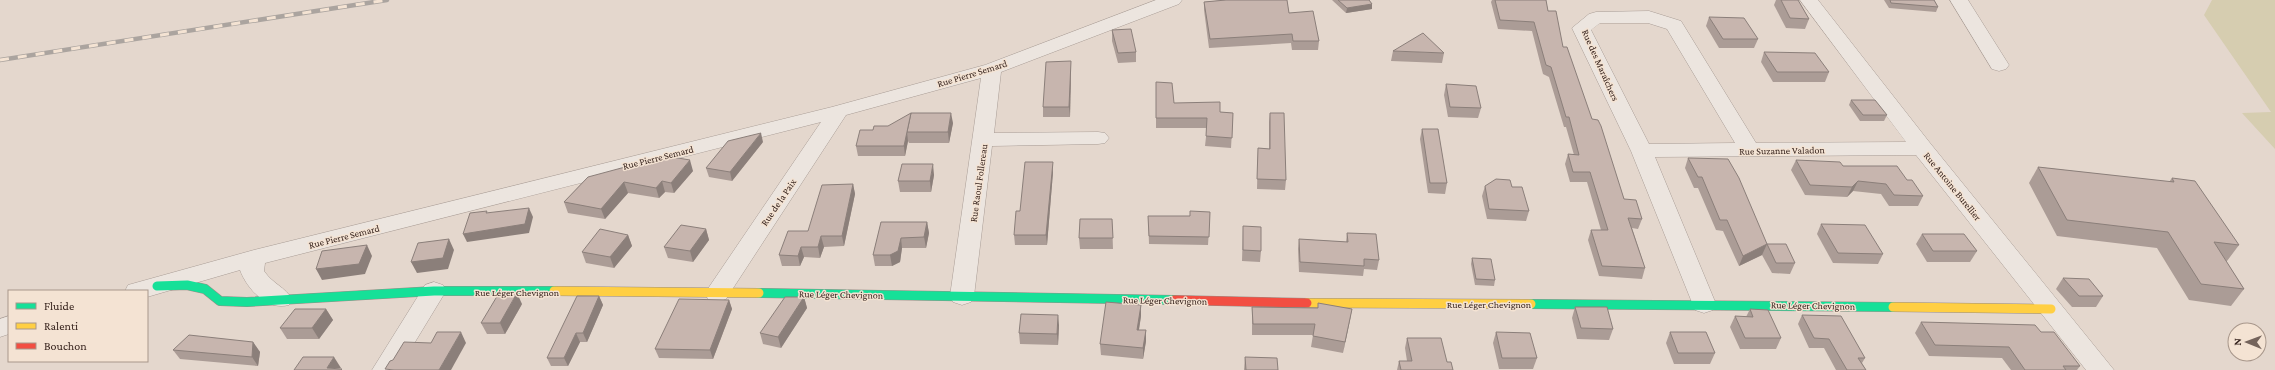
<svg xmlns="http://www.w3.org/2000/svg" width="2275" height="370" font-family="'Crimson Pro',serif">
  <style>
    .green { fill: #d6cdb0 }
    .lines { fill: none; stroke-linecap: round; stroke-linejoin: round }
    .street-casing { stroke: #a99d96; stroke-width: 1 }
    .fast-casing { stroke: #988d86; stroke-width: 10 }
    .slow-casing { stroke: #988d86; stroke-width: 10 }
    .jam-casing { stroke: #988d86; stroke-width: 10 }
    .street { fill: #ece5df; fill-rule: evenodd }
    .fast { stroke: #16e098; stroke-width: 9 }
    .slow { stroke: #ffcf43; stroke-width: 9 }
    .jam { stroke: #f24e42; stroke-width: 9 }
    .rail-casing { stroke: #aba49f; stroke-width: 4.5 }
    .rail { stroke: #f4e3d3; stroke-width: 3; stroke-dasharray: 9; stroke-linecap: butt }
    .wall { fill: #ab9c96 }
    .shaded-wall { fill: #8b7f7a }
    .building { fill: #c7b5ae; stroke: #8b7f7a }
    .labels { text-anchor: middle; stroke-width: 3; stroke-linejoin: round; paint-order: stroke }
    .street-label { font-size: 10px; fill: #37241e; stroke: #f4e3d3 }
  </style>
  <rect width="100%" height="100%" fill="#e4d7cd"/>
  <!-- green -->
  <path class="green" d="M2212,0H2275V149L2242,113L2271,112L2204,15Z"/>
  <g class="lines">
    <defs>
      <g id="street">
        <path d="M1156,0H1182L1179,4L1001,72L994,133L1098,132L1105,133L1109,138L1105,143L1098,144L992,146L974,296L971,302L962,305L953,302L950,296L981,78L846,115L726,299L717,302L708,299L705,293L821,122L265,263L264,271C273,284 285,287 292,299L289,305C267,311 247,289 240,270L147,297V291H125L128,285L254,250L832,107L985,65Z"/>
        <path d="M1800,0H1818L1930,143L2114,370H2086L1916,155L1655,157L1716,304L1713,310L1704,313L1695,310L1631,151L1572,28L1589,14L1596,12L1649,11L1681,21L1756,143L1906,142ZM1600,23H1648L1667,29L1735,143L1649,144L1591,30Z"/>
        <path d="M1950,0H1968L2009,65L2006,69L1999,71L1992,69Z"/>
        <path d="M434,282L443,285L446,291L398,370H372L425,285Z"/>
        <path d="M9,316V334L0,337V319Z"/>
      </g>
      <g id="fast">
        <path d="M157,286L187,285L205,289L220,301L247,302L434,291H554"/>
        <path d="M759,293L1174,300"/>
        <path d="M1531,304L1893,307"/>
      </g>
      <g id="slow">
        <path d="M554,291L759,293"/>
        <path d="M1307,303L1531,304"/>
        <path d="M1893,307L2051,309"/>
      </g>
      <path id="jam" d="M1174,300L1307,303"/>
    </defs>
    <!-- street casing -->
    <use href="#street" class="street-casing"/>
    <!-- fast casing -->
    <use href="#fast" class="fast-casing"/>
    <!-- slow casing -->
    <use href="#slow" class="slow-casing"/>
    <!-- jam casing -->
    <use href="#jam" class="jam-casing"/>
    <!-- street -->
    <use href="#street" class="street"/>
    <!-- fast -->
    <use href="#fast" class="fast"/>
    <!-- slow -->
    <use href="#slow" class="slow"/>
    <!-- jam -->
    <use href="#jam" class="jam"/>
    <defs>
      <path id="rail" d="M0,60L387,0"/>
    </defs>
    <!-- rail casing -->
    <use href="#rail" class="rail-casing"/>
    <!-- rail -->
    <use href="#rail" class="rail"/>
  </g>
  <!-- wall -->
  <g class="wall">
    <path d="M1224,0H1287L1289,13L1319,41L1318,50H1292L1291,43L1209,48L1204,10V2Z"/>
    <path d="M1332,0H1369L1372,4V9L1346,13Z"/>
    <path d="M1492,0H1546L1548,11L1563,47L1624,199L1642,219L1638,229L1632,228L1645,268L1642,279L1599,276L1588,240L1591,230H1601L1587,182H1570L1565,164L1568,154L1574,155L1566,127H1564L1549,77L1543,74L1532,31L1498,29L1491,2Z"/>
    <path d="M1776,0H1798L1809,19L1805,29L1786,28L1774,5Z"/>
    <path d="M1884,0H1934L1938,7L1936,12L1889,8Z"/>
    <path d="M1709,17L1758,39L1754,48H1719L1706,26Z"/>
    <path d="M1112,30L1136,52V62L1118,63L1112,41Z"/>
    <path d="M1393,51L1444,53L1442,63L1391,61Z"/>
    <path d="M1764,52L1829,72L1825,82H1773L1761,62Z"/>
    <path d="M1071,70L1070,117H1043V107Z"/>
    <path d="M1156,82L1174,103L1220,112L1233,113L1231,148L1205,146L1207,128H1156Z"/>
    <path d="M1446,84L1481,108L1478,118L1448,117L1444,95Z"/>
    <path d="M1851,100L1887,115L1884,121H1860L1849,105Z"/>
    <path d="M1270,113L1286,180L1285,190L1257,189L1258,148L1269,149V122Z"/>
    <path d="M953,123L949,143H909L908,141L905,156H858L856,146L873,130Z"/>
    <path d="M1422,129L1447,183L1445,194L1428,193L1420,139Z"/>
    <path d="M763,142L732,181L709,177L706,168Z"/>
    <path d="M1688,158L1767,244L1795,263L1790,274L1772,273L1762,255L1739,266L1723,231L1716,230L1698,188H1694L1685,168Z"/>
    <path d="M1796,160L1843,166L1907,180L1923,196L1918,206H1889L1881,194L1853,191L1847,197L1805,195L1791,170Z"/>
    <path d="M2038,167L2169,182L2172,178L2239,245L2227,261H2226L2244,289L2231,306L2189,300L2157,248L2057,236L2029,183Z"/>
    <path d="M693,171L674,193L665,192L659,198L628,193L605,219L568,213L564,202L588,177Z"/>
    <path d="M1053,172L1047,245H1015L1014,235Z"/>
    <path d="M934,175L931,192H900L898,181Z"/>
    <path d="M853,184L855,194L844,246L824,247L820,258L804,257L800,266H782L779,255L808,231Z"/>
    <path d="M1485,186L1512,187L1529,211L1526,221L1487,219L1482,196Z"/>
    <path d="M1210,212L1208,245L1149,244L1148,216H1189Z"/>
    <path d="M1112,219L1113,249H1080L1079,238Z"/>
    <path d="M881,222H927L929,233L926,248H902L900,262L892,266H875L873,255Z"/>
    <path d="M1821,224L1883,254L1878,264L1833,263L1817,234Z"/>
    <path d="M1243,226L1261,251L1260,262L1242,261Z"/>
    <path d="M706,229L709,240L693,262L668,258L664,247Z"/>
    <path d="M1347,233L1379,260L1377,270L1364,269L1363,276L1299,272L1298,249L1299,239L1346,242Z"/>
    <path d="M1922,234L1977,251L1970,262H1927L1916,244Z"/>
    <path d="M628,235L632,246L614,268L586,263L582,252Z"/>
    <path d="M1472,258L1495,280L1494,286L1475,285L1471,264Z"/>
    <path d="M2063,278L2103,296L2096,307H2072L2056,289Z"/>
    <path d="M599,296L603,305L587,342H580L568,366H551L547,358Z"/>
    <path d="M804,297L807,308L781,348L763,344L760,333Z"/>
    <path d="M729,300L732,309L713,359L659,358L655,349Z"/>
    <path d="M522,304L505,334H487L481,323Z"/>
    <path d="M1141,305V316L1139,330H1146V341L1143,359L1101,355L1100,344Z"/>
    <path d="M1252,307L1352,309L1343,353L1311,347L1313,335H1252Z"/>
    <path d="M1575,307L1613,329L1609,340L1577,339L1572,318Z"/>
    <path d="M326,309L333,320L319,339H287L280,328Z"/>
    <path d="M1750,309L1781,338L1776,349H1740L1730,327L1735,316L1746,317Z"/>
    <path d="M1802,315L1865,358L1862,363L1866,370H1836L1824,348H1809L1798,324Z"/>
    <path d="M1921,322L2041,332L2080,366L2077,370H2011L2002,358L1929,356L1915,333Z"/>
    <path d="M1059,325L1058,345L1020,344L1019,333Z"/>
    <path d="M1496,332L1537,358L1533,369H1499L1493,343Z"/>
    <path d="M1670,332L1715,353L1710,364H1674L1666,343Z"/>
    <path d="M1407,338L1447,362L1453,370H1397L1399,361H1407L1405,348Z"/>
    <path d="M253,342L260,352L258,366L180,359L173,350Z"/>
    <path d="M1245,357L1278,370H1244Z"/>
  </g>
  <!-- shaded-wall -->
  <g class="shaded-wall">
    <path d="M1372,4V9L1346,13L1347,8Z"/>
    <path d="M1071,61V70L1070,117L1069,107Z"/>
    <path d="M911,113L907,132L908,141L905,156L904,146Z"/>
    <path d="M951,113L953,123L949,143L948,132Z"/>
    <path d="M761,133L763,142L732,181L730,172Z"/>
    <path d="M690,160L693,171L674,193L671,183Z"/>
    <path d="M1053,162V172L1047,245L1046,235Z"/>
    <path d="M933,164L934,175L931,192L930,181Z"/>
    <path d="M662,181L665,192L659,198L656,188Z"/>
    <path d="M1858,181L1853,191L1847,197L1852,187Z"/>
    <path d="M624,182L628,193L605,219L601,209Z"/>
    <path d="M853,184L855,194L844,246L842,236Z"/>
    <path d="M529,208L533,217L529,233L467,242L463,234Z"/>
    <path d="M927,222L929,233L926,248L924,237Z"/>
    <path d="M706,229L709,240L693,262L690,251Z"/>
    <path d="M628,235L632,246L614,268L610,257Z"/>
    <path d="M821,236L824,247L820,258L818,247Z"/>
    <path d="M901,238L902,248L900,262L892,266L890,255Z"/>
    <path d="M449,239L454,250L448,269L417,273L411,262Z"/>
    <path d="M1767,244L1762,255L1739,266L1743,256Z"/>
    <path d="M367,245L372,256L365,274L322,280L316,269Z"/>
    <path d="M801,247L804,257L800,266L798,256Z"/>
    <path d="M517,293L522,304L505,334L500,323Z"/>
    <path d="M599,296L603,305L587,342L583,333Z"/>
    <path d="M804,297L807,308L781,348L778,337Z"/>
    <path d="M729,300L732,309L713,359L710,350Z"/>
    <path d="M1141,305V316L1137,341V330Z"/>
    <path d="M326,309L333,320L319,339L312,328Z"/>
    <path d="M1352,309L1350,320L1343,353L1345,342Z"/>
    <path d="M1058,315L1059,325L1058,345L1057,334Z"/>
    <path d="M1146,330V341L1143,359V348Z"/>
    <path d="M461,332L466,343L451,370H439Z"/>
    <path d="M576,333L580,342L568,366L564,358Z"/>
    <path d="M253,342L260,352L258,366L252,357Z"/>
    <path d="M334,357L341,368H327Z"/>
  </g>
  <!-- building -->
  <g class="building">
    <path d="M1226,0H1287L1289,13L1313,11L1319,41H1293L1292,34L1210,39L1204,2Z"/>
    <path d="M1338,0H1369L1372,4L1347,8Z"/>
    <path d="M1495,0H1546L1548,11H1556L1563,47H1567L1592,119L1598,120L1601,126L1624,199L1636,200L1642,219L1628,218L1645,268L1602,266L1591,230H1608L1590,172H1573L1568,154L1579,155L1569,117H1566L1551,67L1546,65L1534,22L1500,20Z"/>
    <path d="M1781,0H1798L1809,19L1790,18Z"/>
    <path d="M1890,0H1934L1938,7L1891,3Z"/>
    <path d="M1709,17L1744,18L1758,39H1723Z"/>
    <path d="M1131,29L1136,52L1118,53L1112,30Z"/>
    <path d="M1423,33L1444,53L1393,51Z"/>
    <path d="M1764,52L1815,53L1829,72H1777Z"/>
    <path d="M1071,61L1069,107H1043L1046,62Z"/>
    <path d="M1156,82L1172,83L1174,103L1220,102V112L1233,113L1232,138L1206,136L1207,118H1156Z"/>
    <path d="M1446,84L1476,86L1481,108L1450,107Z"/>
    <path d="M1851,100H1875L1887,115H1863Z"/>
    <path d="M911,113H951L948,132H907Z"/>
    <path d="M911,113L904,146H856L860,130H873L874,126H888Z"/>
    <path d="M1270,113H1284L1286,180L1257,179L1258,148L1270,149Z"/>
    <path d="M1422,129H1438L1447,183H1430Z"/>
    <path d="M761,133L730,172L706,168L728,141Z"/>
    <path d="M666,156L690,160L671,183L662,181L656,188L624,182L601,209L564,202L588,177Z"/>
    <path d="M1688,158L1728,159L1739,178L1767,244H1786L1795,263H1776L1767,244L1743,256L1727,220H1720L1702,177H1698Z"/>
    <path d="M1796,160L1840,162L1843,166H1897L1907,180H1912L1923,196L1894,195L1886,184L1858,181L1852,187L1810,185Z"/>
    <path d="M1025,162H1053L1046,235H1014L1016,211H1020Z"/>
    <path d="M902,164H933L930,181H898Z"/>
    <path d="M2038,167L2174,182L2172,178L2195,181L2239,245L2214,242L2244,289L2201,284L2168,232L2067,220Z"/>
    <path d="M1496,179L1510,180L1512,187H1522L1529,211L1489,209L1485,186Z"/>
    <path d="M853,184L842,236H821L818,247H801L798,256L779,255L788,231H808L822,185Z"/>
    <path d="M529,208L525,224L463,234L470,213L487,211L486,213Z"/>
    <path d="M1190,211L1210,212L1209,237L1149,236L1148,216H1190Z"/>
    <path d="M1080,219H1112L1113,238H1079Z"/>
    <path d="M881,222H927L924,237L901,238L898,251L890,255H873Z"/>
    <path d="M1821,224L1865,225L1883,254L1838,253Z"/>
    <path d="M681,225L706,229L690,251L664,247Z"/>
    <path d="M1243,226L1261,227V251L1243,250Z"/>
    <path d="M600,229L628,235L610,257L582,252Z"/>
    <path d="M1347,233L1376,234L1379,260L1364,259V266L1300,262L1299,239L1348,242Z"/>
    <path d="M1922,234H1964L1977,251H1933Z"/>
    <path d="M449,239L443,258L411,262L418,243Z"/>
    <path d="M367,245L359,264L316,269L322,251Z"/>
    <path d="M1472,258L1491,259L1495,280L1476,279Z"/>
    <path d="M2063,278L2089,279L2103,296H2079Z"/>
    <path d="M499,293H517L500,323H481Z"/>
    <path d="M577,296H599L583,333H576L564,358H547Z"/>
    <path d="M785,297H804L778,337L760,333Z"/>
    <path d="M679,299L729,300L710,350L655,349Z"/>
    <path d="M1106,302L1141,305L1137,330H1146L1143,348L1100,344Z"/>
    <path d="M1318,303L1352,309L1345,342L1313,336L1315,324H1253L1252,307L1318,308Z"/>
    <path d="M1575,307H1607L1613,329L1581,328Z"/>
    <path d="M295,309H326L312,328H280Z"/>
    <path d="M1750,309L1768,310L1781,338H1745L1735,316L1753,317Z"/>
    <path d="M1021,314L1058,315L1057,334L1019,333Z"/>
    <path d="M1802,315L1841,316L1865,358H1858L1866,370H1847L1829,339L1814,338Z"/>
    <path d="M1921,322L2035,325L2041,332H2054L2080,366H2063L2066,370H2025L2009,347L1935,345Z"/>
    <path d="M437,332H461L439,370H394L385,369L390,361L393,360L404,342L431,343Z"/>
    <path d="M1496,332L1530,333L1537,358H1502Z"/>
    <path d="M1670,332H1706L1715,353H1678Z"/>
    <path d="M189,335L253,342L252,357L173,350Z"/>
    <path d="M1407,338H1441L1447,362H1451L1453,370H1401L1399,361H1412Z"/>
    <path d="M303,357H334L327,368L342,369L341,370H294Z"/>
    <path d="M1245,357L1277,358L1278,370H1246Z"/>
  </g>
  <g class="labels">
    <!-- street labels -->
    <g class="street-label">
      <text transform="translate(1601 65) rotate(66)" y="4">Rue des Maraîchers</text>
      <text transform="translate(972 73) rotate(-17)" y="4">Rue Pierre Semard</text>
      <text transform="translate(1782 150) rotate(-1)" y="4">Rue Suzanne Valadon</text>
      <text transform="translate(658 157) rotate(-14)" y="4">Rue Pierre Semard</text>
      <text transform="translate(978 183) rotate(-82)" y="4">Rue Raoul Follereau</text>
      <text transform="translate(1953 186) rotate(51)" y="4">Rue Antoine Burellier</text>
      <text transform="translate(778 202) rotate(-56)" y="4">Rue de la Paix</text>
      <text transform="translate(344 236) rotate(-14)" y="4">Rue Pierre Semard</text>
      <text x="517" y="296">Rue Léger Chevignon</text>
      <text transform="translate(841 294) rotate(1)" y="4">Rue Léger Chevignon</text>
      <text transform="translate(1165 300) rotate(1)" y="4">Rue Léger Chevignon</text>
      <text x="1489" y="308">Rue Léger Chevignon</text>
      <text transform="translate(1813 305) rotate(1)" y="4">Rue Léger Chevignon</text>
    </g>
  </g>
  <!-- legend -->
  <rect x="8" y="290" width="140" height="72" fill="#f4e3d3" stroke="#a8978b"/>
  <rect x="16" y="303" width="20" height="6" fill="#16e098" stroke="#a8978b"/>
  <text x="44" y="310" font-size="12" fill="#37241e">Fluide</text>
  <rect x="16" y="323" width="20" height="6" fill="#ffcf43" stroke="#a8978b"/>
  <text x="44" y="330" font-size="12" fill="#37241e">Ralenti</text>
  <rect x="16" y="343" width="20" height="6" fill="#f24e42" stroke="#a8978b"/>
  <text x="44" y="350" font-size="12" fill="#37241e">Bouchon</text>
  <!-- north arrow -->
  <g transform="translate(2247 342) rotate(271)"><circle r="19" fill="#f4e3d3" stroke="#a8978b"/>
  <path d="M0-3L7 15L0 10L-7 15Z" fill="#74635b"/>
  <text y="-6" font-size="11" font-weight="bold" text-anchor="middle" fill="#37241e">N</text>
  </g>
</svg>
